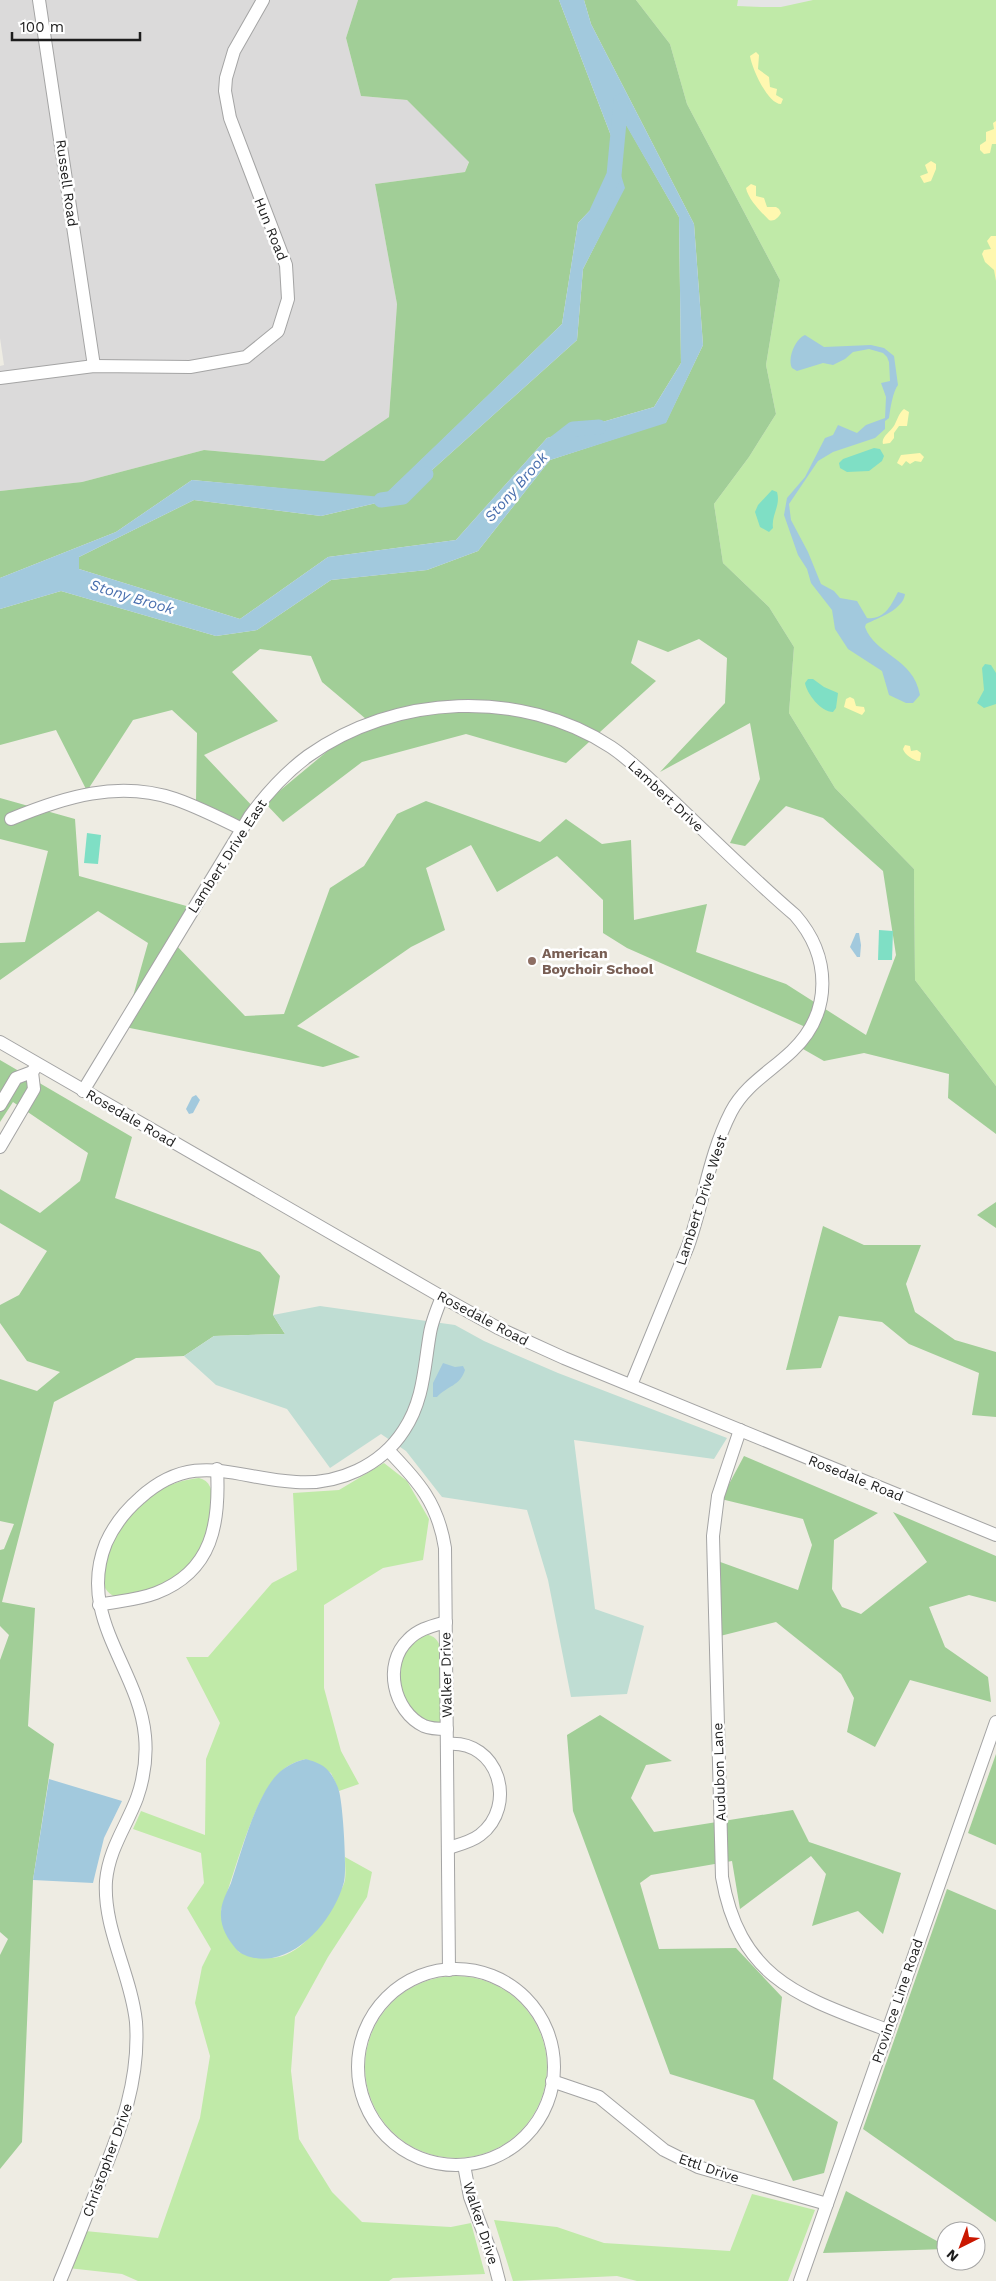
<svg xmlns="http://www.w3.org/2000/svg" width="996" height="2281" font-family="'Work Sans',sans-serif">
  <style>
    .residential { fill: #dbdada }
    .grass { fill: #c0eaa8 }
    .forest { fill: #a1ce97 }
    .wetland { fill: #bfddd3 }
    .sand { fill: #fff8b0 }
    .pitch { fill: #7fdfc5 }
    .parking { fill: #e5e5e5 }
    .water { fill: #a2c9dd; fill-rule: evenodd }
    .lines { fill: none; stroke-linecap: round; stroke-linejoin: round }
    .river { stroke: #a2c9dd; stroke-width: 15 }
    .minor-casing { stroke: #a4a4a4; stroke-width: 14 }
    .minor { stroke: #fff; stroke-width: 12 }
    .education-dot { fill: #8d6e63; stroke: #fff; stroke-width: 2 }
    .labels { text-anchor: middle; stroke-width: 5; stroke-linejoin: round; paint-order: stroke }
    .street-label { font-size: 14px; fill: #1d1d1d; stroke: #fff }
    .education-label { font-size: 14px; font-weight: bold; fill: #785e54; stroke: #fff; text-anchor: start }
    .water-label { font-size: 15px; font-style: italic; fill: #496fae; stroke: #fff }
  </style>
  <rect width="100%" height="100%" fill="#eeece3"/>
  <!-- residential -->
  <path class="residential" d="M0,0H358L346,38L361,96L407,100L469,161L465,172L375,184L397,304L389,417L324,461L204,450L82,482L0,491V366L4,365L0,338Z"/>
  <!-- grass -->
  <g class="grass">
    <path d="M636,0H996V1086L915,980L914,869L835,788L789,713L794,647L769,607L723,563L714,504L749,457L776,414L766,365L780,280L687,104L670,44Z"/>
    <path d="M384,1463L407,1481L429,1519L423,1560L383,1568L324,1605V1688L341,1751L359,1784L339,1791L331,1773L306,1759C293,1762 282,1768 274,1779C250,1810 235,1872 221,1910L239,1952C284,1971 309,1945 330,1907C335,1899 343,1889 345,1880C346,1873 345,1864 345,1857L372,1872L367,1897L328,1957L295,2017L291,2071L299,2139L332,2192L362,2222L451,2227L471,2223L485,2274L393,2278L389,2281H138L122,2274L68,2268L85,2231L158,2238L200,2118L210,2056L195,2003L202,1967L211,1949L187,1908L204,1883L201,1853L133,1829L141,1811L205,1835L206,1759L220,1723L186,1657H208L272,1583L297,1570L293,1493L339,1490Z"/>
    <path d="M199,1478C223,1483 211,1530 203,1546C199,1554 190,1565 184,1571C161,1589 144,1591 116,1597C82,1584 121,1522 137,1506C151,1491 178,1480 199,1478Z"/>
    <path d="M424,1634C435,1636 438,1639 441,1650L440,1723L423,1722L406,1705L397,1680L405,1651Z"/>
    <circle cx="456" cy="2067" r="91"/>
    <path d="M752,2194L815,2210L788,2281H637L617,2276L513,2281L494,2220L557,2227L604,2243L730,2251Z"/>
  </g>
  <!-- forest -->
  <g class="forest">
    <path d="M358,0H559L613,141L614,185L578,223L562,324L382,498L192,480L116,532L0,578V491L82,482L204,450L324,461L389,417L397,304L375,184L465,172L469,162L407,100L361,96L346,38Z"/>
    <path d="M584,0H636L670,44L687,104L780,280L766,365L776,414L749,457L714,504L723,563L769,607L794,647L789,713L835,788L914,869L915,980L996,1086V1134L948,1098L949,1074L864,1053L824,1061L796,1045L810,1029L627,948L603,933V900L557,856L497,892L471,845L426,868L445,930L411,947L297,1026L360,1057L323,1067L120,1026L132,1000L148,943L98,911L0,980V943L25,942L48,851L0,839V798L75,819L79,876L190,907L171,940L245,1016L284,1014L330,888L364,866L397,814L426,801L540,842L566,819L602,844L631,840L634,920L707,904L696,952L786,984L866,1035L896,955L883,871L823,818L786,806L745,846L730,843L760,779L750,723L660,772L725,703L727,658L699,639L668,652L638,640L631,663L656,681L566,763L466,734L362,762L283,822L265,803L366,719L322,682L311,656L260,649L232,672L278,721L204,755L258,812L245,829L196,802L197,733L172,710L133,720L87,791L56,730L0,745V609L61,591L216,636L257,630L331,580L427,570L478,551L550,460L666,422L703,345L694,224L591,24Z"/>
    <path d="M619,112L679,217L681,363L654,407L547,438L456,540L328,557L240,619L79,569V557L194,500L321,516L402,497L577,340L583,269L624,188L617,162Z"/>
    <path d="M0,1060L132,1137L115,1198L260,1252L280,1276L273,1315L285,1334L214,1336L184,1356L136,1358L54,1402L2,1602L35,1608L28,1726L54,1744L33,1880L22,2142L0,2169V1955L8,1939L0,1932V1660L9,1635L0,1626V1550L4,1549L14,1524L0,1521V1379L37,1391L60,1372L27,1361L0,1323V1305L19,1295L47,1251L0,1223V1189L40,1213L80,1181L88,1153L13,1102L0,1122Z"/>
    <path d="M996,1202V1228L977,1215Z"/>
    <path d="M823,1226L864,1245H921L906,1284L915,1312L955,1340L996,1352V1417L972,1415L979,1373L909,1344L882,1322L839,1316L821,1368L786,1370Z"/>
    <path d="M744,1456L878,1513L834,1540L832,1589L842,1607L861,1614L927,1562L893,1512L996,1556V1602L969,1595L929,1607L945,1647L988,1677L991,1702L910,1680L875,1747L847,1732L854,1698L841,1674L776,1622L720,1636L712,1559L798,1590L812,1545L803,1519L721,1499Z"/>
    <path d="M600,1715L672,1761L646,1765L631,1798L654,1832L793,1810L809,1842L901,1873L883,1934L858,1911L812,1926L826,1874L811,1856L740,1909L732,1861L651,1875L640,1883L659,1949L736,1948L782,1997L773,2079L838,2122L824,2173L793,2181L754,2100L670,2074L573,1811L567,1735Z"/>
    <path d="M996,1754V1845L968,1833Z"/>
    <path d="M947,1889L996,1910V2222L863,2129Z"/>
    <path d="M846,2191L946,2246V2249L823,2253Z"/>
  </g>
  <!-- wetland -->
  <path class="wetland" d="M320,1306L455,1325L484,1341L558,1373L727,1438L714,1459L574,1440L595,1609L644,1626L627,1694L571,1697L548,1580L527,1510L442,1497L406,1451L381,1434L330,1468L287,1409L216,1385L184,1356L214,1336L285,1334L273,1315Z"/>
  <!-- sand -->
  <g class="sand">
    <path d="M756,52L759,55L758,69L769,77L770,87L777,89L776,95L783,99L781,104C768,104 752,69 750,56Z"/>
    <path d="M996,121V144H992L990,153L984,154L980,150V145L986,141V132L994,129L993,123Z"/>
    <path d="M931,161L936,164V169L931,181L924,183L920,176L928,173L925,165Z"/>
    <path d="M751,184L756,186V196L764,198L767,207H776L779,209L781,213C778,218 774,222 769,220C761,212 748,199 746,188Z"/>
    <path d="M991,236H996V281L994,270L985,262L982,254L984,250L991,249L987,241Z"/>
    <path d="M904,409L909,412L907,426H899L894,433V438L890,443L883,444C881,436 892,431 895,424C898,418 899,413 904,409Z"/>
    <path d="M920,453L924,457L921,462L915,461L910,464L906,461L902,466L897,463L901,455Z"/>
    <path d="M850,697L854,699L856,706L864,707L865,711L862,715L844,707L846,699Z"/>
    <path d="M905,745L910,746L911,751L917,750L921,753L920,761C915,762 904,754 903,749Z"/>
  </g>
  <!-- pitch -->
  <g class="pitch">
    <path d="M874,448L880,449L884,456L882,461L869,471L847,472L840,468L839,463L843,459Z"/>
    <path d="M772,490L777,492C781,506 771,515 773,528L769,532L760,527L755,512L758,505Z"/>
    <path d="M985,664L991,665L996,673V704L984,708L977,703L984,690L982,668Z"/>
    <path d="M813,679L824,687L838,693L836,708L833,712C821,712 807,694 805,683L808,679Z"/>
    <path d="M87,833L101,835L98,864L84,863Z"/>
    <path d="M879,930L893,931L892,960H878Z"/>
  </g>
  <!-- parking -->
  <path class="parking" d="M738,0H813L781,7H761L737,6Z"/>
  <!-- water -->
  <g class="water">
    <path d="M559,0H584L591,24L694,224L703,345L666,423L550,460L478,551L427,570L331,580L257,630L216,636L61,591L0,609V578L116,532L192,480L382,497L562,324L578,223L614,185L613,141ZM619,113L679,217L681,363L654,407L547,438L456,540L328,557L240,619L79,569V557L194,500L321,516L402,497L577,340L583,269L625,188L617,162Z"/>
    <path d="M805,335L824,347L871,345L884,348L894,356L898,385C893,391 890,409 889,418L885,421V429L875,438L833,452L818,461L789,504L791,520L808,552L821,584L834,591L840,598L857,601L867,618C885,620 891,605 898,592L905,594C903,610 878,618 866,624L865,627C876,656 913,657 920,695L913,703H906L889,695L882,671L848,649L835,629L832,610L811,583L807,569L798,555L784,515L787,498L805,477L825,438L833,435L838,425L857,433L866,425L885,418L886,397L881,383L890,381L889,362L887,357L883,353L869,349L853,352L845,359L833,365L823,363L797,371L792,368C787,359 795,339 805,335Z"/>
    <path d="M856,933H859L861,945L860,957H857L850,947Z"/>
    <path d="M196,1095L200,1100L193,1113L189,1114L186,1109L192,1097Z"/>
    <path d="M443,1363L455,1367L463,1366L465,1370C460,1386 447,1386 437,1397H433V1383Z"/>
    <path d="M306,1759C316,1762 325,1765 331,1774C334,1779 338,1786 339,1791C343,1805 347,1870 344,1882C335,1915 306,1952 272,1958C261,1960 244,1958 236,1949C227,1938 220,1927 221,1912C221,1903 227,1892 231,1883C241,1853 254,1803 274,1778C282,1768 293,1762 306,1759Z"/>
    <path d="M49,1779L122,1801L104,1838L93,1883L33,1880Z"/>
  </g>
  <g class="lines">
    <!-- river -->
    <g class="river">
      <path d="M597,212L614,175L621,101"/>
      <path d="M555,443L573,429L599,427"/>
      <path d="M381,500L403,497L426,474"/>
    </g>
    <defs>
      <g id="minor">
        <path d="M39,0L94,366"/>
        <path d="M0,378L94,366L190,367L246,357L278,331L288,299L286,265L230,118L225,91L226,78L234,51L263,0"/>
        <path d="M11,819C64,797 118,780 175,799C198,807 220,818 242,829"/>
        <path d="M0,1042L442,1297L498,1328L564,1358L996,1535"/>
        <path d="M83,1091L250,816C267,793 285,773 308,756C395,694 521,688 611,747C635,763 655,785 676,804C715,841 754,880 795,915C831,956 833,1012 792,1051C770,1072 745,1085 731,1112C709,1155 704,1201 688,1246L631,1385"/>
        <path d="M0,1105L16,1078L32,1072L36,1067"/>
        <path d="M0,1147L34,1089L32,1072"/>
        <path d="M740,1430L718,1496L713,1536L722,1877C740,1980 801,1997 887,2030"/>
        <path d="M388,1450C418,1481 438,1503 445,1548L449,1970"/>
        <path d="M99,1605C118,1601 138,1600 156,1593C213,1571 220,1523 217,1469"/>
        <path d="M446,1622C432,1626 418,1629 408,1640C383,1664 393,1711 424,1726C431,1729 439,1729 447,1729"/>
        <path d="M447,1744C499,1739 518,1806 480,1835C471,1842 458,1845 448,1848"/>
        <circle cx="456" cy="2067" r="98"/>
        <path d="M552,2081L599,2097L664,2150L698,2167L827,2204"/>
        <path d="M464,2165L470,2197L493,2258L499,2281"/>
        <path d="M60,2281C74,2248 87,2214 100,2181C121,2129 140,2080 136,2022C131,1974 103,1929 106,1881C109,1849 126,1827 137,1798C144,1778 147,1757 145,1736C139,1668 76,1617 106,1543C114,1525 125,1511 140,1498C194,1449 235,1479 296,1482C338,1485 381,1466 404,1430C424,1400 424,1367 430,1333C432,1321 437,1309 442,1297"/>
        <path d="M800,2281L996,1722"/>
      </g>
    </defs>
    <!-- minor casing -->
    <use href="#minor" class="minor-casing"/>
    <!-- minor -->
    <use href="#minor" class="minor"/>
  </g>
  <!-- markers -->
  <circle class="education-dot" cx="532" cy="961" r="5"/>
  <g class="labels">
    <!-- street labels -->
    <g class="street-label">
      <text transform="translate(67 183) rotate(82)" y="5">Russell Road</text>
      <text transform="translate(271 229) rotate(68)" y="5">Hun Road</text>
      <text transform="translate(666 796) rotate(43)" y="5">Lambert Drive</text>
      <text transform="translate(227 856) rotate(-57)" y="5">Lambert Drive East</text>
      <text transform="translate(131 1118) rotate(30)" y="5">Rosedale Road</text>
      <text transform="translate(701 1200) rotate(-72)" y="5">Lambert Drive West</text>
      <text transform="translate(483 1318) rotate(28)" y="5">Rosedale Road</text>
      <text transform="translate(856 1478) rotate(22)" y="5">Rosedale Road</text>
      <text transform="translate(446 1675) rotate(-91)" y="5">Walker Drive</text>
      <text transform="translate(719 1772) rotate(-92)" y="5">Audubon Lane</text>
      <text transform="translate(897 2001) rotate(-71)" y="5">Province Line Road</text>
      <text transform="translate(107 2160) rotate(-70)" y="5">Christopher Drive</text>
      <text transform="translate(709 2168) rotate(19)" y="5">Ettl Drive</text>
      <text transform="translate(481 2223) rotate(72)" y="5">Walker Drive</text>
    </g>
    <!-- education labels -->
    <g class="education-label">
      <text x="542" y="958">American<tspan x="542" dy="16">Boychoir School</tspan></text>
    </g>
    <!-- water labels -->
    <g class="water-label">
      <text transform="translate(516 487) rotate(-49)" y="5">Stony Brook</text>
      <text transform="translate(132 597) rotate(17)" y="5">Stony Brook</text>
    </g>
  </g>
  <!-- north arrow -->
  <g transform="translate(961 2246) rotate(222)"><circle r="24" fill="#ffffff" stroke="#a5a5a5"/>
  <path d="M0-4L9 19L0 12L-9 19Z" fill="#ca1700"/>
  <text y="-8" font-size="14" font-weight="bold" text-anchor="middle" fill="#1d1d1d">N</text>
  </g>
  <!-- scale -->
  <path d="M12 32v8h128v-8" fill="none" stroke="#1d1d1d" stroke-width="2.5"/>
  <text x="20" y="32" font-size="15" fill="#1d1d1d" stroke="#ffffff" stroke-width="4" paint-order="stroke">100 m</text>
</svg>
